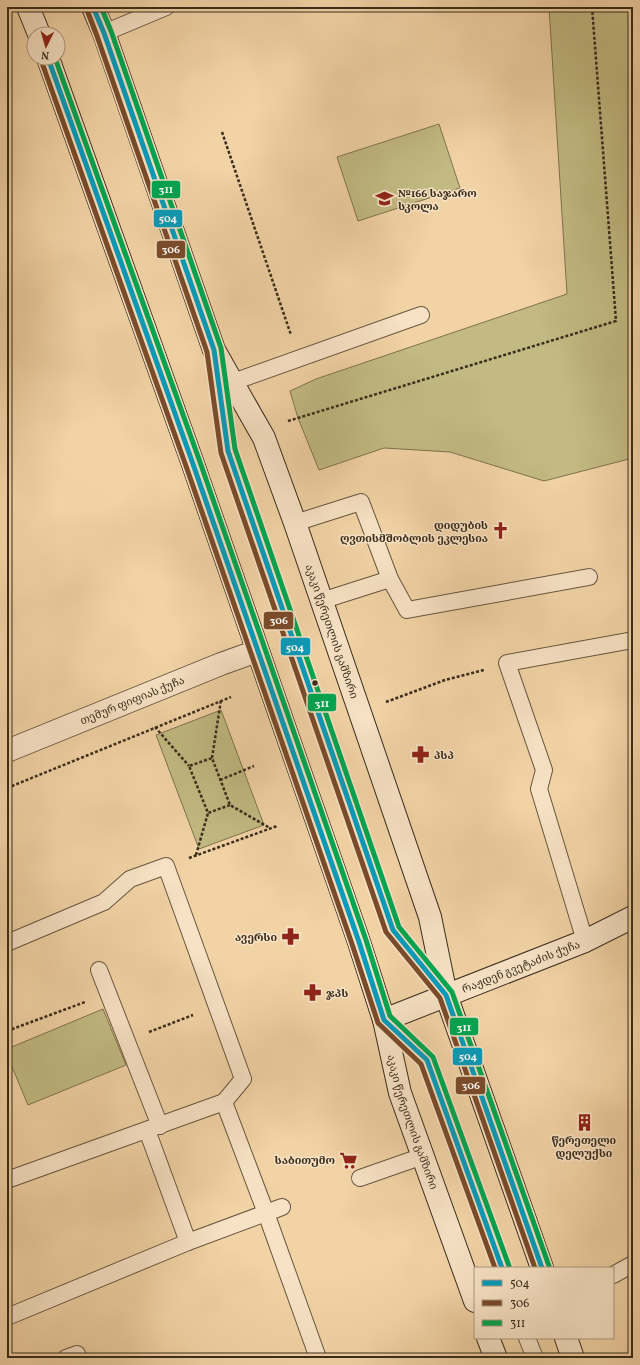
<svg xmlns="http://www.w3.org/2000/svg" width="640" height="1365" font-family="Vollkorn,'Noto Serif Georgian',serif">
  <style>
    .green { fill: #c2ba82; stroke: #7e734f }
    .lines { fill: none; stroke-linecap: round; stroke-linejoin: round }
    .lane-casing { stroke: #67563e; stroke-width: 18 }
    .street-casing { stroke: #67563e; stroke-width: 24 }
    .secondary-casing { stroke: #392c1c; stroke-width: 24 }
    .path { stroke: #392c1c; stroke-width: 2.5; stroke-dasharray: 3 2; stroke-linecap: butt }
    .lane { stroke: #f7e2c5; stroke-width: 16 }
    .street { stroke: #f7e2c5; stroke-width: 22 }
    .secondary { stroke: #f7e2c5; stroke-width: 22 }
    .bus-1-casing { stroke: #f7e2c5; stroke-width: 8 }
    .bus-2-casing { stroke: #f7e2c5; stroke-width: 8 }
    .bus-3-casing { stroke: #f7e2c5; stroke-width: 8 }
    .bus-1 { stroke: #069cbc; stroke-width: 5 }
    .bus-2 { stroke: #7a4b2a; stroke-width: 5 }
    .bus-3 { stroke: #00a651; stroke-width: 5 }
    .bus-dot { fill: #392c1c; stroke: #f7e2c5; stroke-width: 1.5 }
    .labels { text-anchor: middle; stroke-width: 3; stroke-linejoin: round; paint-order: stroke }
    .poi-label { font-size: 11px; font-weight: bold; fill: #392c1c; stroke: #f7e2c5; text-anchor: start }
    .street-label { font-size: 11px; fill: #392c1c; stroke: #f7e2c5 }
    .line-badge { stroke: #f7e2c5; stroke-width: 1.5 }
    .badge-label { font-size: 11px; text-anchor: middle; font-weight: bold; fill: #fff }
  </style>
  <rect width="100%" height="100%" fill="#f2d3a6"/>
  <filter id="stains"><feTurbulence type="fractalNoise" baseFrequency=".005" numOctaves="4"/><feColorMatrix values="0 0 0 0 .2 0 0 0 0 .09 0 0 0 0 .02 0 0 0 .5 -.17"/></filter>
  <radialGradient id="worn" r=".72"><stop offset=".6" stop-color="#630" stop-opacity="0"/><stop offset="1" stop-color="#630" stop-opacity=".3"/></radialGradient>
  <!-- green -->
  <g class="green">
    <path d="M549,7H633V458L544,481L450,452L384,448L319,470L298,418L290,391L316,379L567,294Z"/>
    <path d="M439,124L460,188L358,221L337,157Z"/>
    <path d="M221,710L264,825L199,849L156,735Z"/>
    <path d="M103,1009L126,1065L28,1105L7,1055V1049Z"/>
  </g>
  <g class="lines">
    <defs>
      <g id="lane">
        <path d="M104,33L166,7"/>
        <path d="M215,357L228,451L393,930L445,993"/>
        <path d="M233,382L421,315"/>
        <path d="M295,523L361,502L390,579"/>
        <path d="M321,601L390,579L407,610L589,577"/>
        <path d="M585,941L539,789L544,770L507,663L633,640"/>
        <path d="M7,943L104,902L130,879L166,866L243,1079L224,1102L266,1213L318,1358"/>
        <path d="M99,970L160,1126"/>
        <path d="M384,1020L427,1060L435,1080L502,1268"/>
        <path d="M147,1130L188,1242"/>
        <path d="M360,1178L423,1156"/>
        <path d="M7,1180L224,1102"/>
        <path d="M613,1275L633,1264"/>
        <path d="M7,1317L188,1242L282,1207"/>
        <path d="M527,1338L535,1358"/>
        <path d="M66,1358L77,1354"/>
      </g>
      <g id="street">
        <path id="s1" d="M7,751L221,664L257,651"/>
      </g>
      <g id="secondary">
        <path d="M28,7L39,34"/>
        <path id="s2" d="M93,7L104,33L214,350L264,438L295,523L430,917L446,995L542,1268"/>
        <path id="s3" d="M48,58L193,464L359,942L384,1020L400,1093L475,1301"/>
        <path id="s4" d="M384,1020L585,941L633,917"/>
        <path d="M488,1338L496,1358"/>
        <path d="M566,1338L573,1358"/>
      </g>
    </defs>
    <!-- lane casing -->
    <use href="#lane" class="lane-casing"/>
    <!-- street casing -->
    <use href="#street" class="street-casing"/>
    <!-- secondary casing -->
    <use href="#secondary" class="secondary-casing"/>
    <!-- path -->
    <g class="path">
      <path d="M222,132L291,335"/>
      <path d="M288,421L616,321L592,7"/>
      <path d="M386,702L445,680L484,670"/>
      <path d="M155,727L189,766"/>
      <path d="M212,758L221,700"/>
      <path d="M220,780L254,766"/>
      <path d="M7,788L231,697"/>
      <path d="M230,805L208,813L189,766L212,758L230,805L270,828"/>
      <path d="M196,855L208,813"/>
      <path d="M189,858L277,826"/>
      <path d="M7,1031L85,1002"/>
      <path d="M149,1032L193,1015"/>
    </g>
    <!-- lane -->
    <use href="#lane" class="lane"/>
    <!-- street -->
    <use href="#street" class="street"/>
    <!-- secondary -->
    <use href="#secondary" class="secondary"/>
    <defs>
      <g id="bus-1">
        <path d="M93,7L104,33L214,350L228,451L393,930L446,995L542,1268"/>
        <path d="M48,58L193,464L359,942L384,1020L427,1060L502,1268"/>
      </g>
      <g id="bus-2">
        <path d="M87,10L97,36L207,352L221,453L386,932L440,998L535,1268"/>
        <path d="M41,60L186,466L352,944L378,1023L421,1064L495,1268"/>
      </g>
      <g id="bus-3">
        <path d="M101,7L111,31L221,348L235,449L399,927L452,992L549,1266"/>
        <path d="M55,58L200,462L366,940L390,1016L433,1057L509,1266"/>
      </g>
    </defs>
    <!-- bus-1 casing -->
    <use href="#bus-1" class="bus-1-casing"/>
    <!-- bus-2 casing -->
    <use href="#bus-2" class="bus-2-casing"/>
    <!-- bus-3 casing -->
    <use href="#bus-3" class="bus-3-casing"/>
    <!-- bus-1 -->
    <use href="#bus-1" class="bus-1"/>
    <!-- bus-2 -->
    <use href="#bus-2" class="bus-2"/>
    <!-- bus-3 -->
    <use href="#bus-3" class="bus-3"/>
  </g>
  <!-- icons -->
  <defs>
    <symbol id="school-bare" viewBox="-9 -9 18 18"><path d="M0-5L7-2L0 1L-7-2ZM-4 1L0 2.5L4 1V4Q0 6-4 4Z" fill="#8f2418" stroke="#f7e2c5" stroke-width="2.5" paint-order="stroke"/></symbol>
    <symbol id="church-bare" viewBox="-9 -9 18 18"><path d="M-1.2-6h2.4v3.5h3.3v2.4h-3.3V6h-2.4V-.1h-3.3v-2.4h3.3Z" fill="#8f2418" stroke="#f7e2c5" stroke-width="2.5" paint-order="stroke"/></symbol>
    <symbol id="pharmacy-bare" viewBox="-9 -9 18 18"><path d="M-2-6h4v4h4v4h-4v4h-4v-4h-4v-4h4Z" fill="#8f2418" stroke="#f7e2c5" stroke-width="2.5" paint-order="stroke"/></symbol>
    <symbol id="building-bare" viewBox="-9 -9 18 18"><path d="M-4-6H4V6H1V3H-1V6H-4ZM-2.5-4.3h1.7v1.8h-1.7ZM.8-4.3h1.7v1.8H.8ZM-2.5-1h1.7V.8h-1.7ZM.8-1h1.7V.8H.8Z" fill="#8f2418" stroke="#f7e2c5" stroke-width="2.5" paint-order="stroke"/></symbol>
    <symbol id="supermarket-bare" viewBox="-9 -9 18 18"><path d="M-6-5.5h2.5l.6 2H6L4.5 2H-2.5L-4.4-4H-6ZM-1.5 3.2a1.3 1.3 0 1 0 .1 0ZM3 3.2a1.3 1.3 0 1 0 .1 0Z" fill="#8f2418" stroke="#f7e2c5" stroke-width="2.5" paint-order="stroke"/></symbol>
  </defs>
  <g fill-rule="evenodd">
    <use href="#school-bare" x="372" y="186" width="25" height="25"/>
    <use href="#church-bare" x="488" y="518" width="25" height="25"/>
    <use href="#pharmacy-bare" x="408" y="742" width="25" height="25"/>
    <use href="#pharmacy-bare" x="278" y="924" width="25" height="25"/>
    <use href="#pharmacy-bare" x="300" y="980" width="25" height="25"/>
    <use href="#building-bare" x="572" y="1110" width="25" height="25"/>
    <use href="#supermarket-bare" x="336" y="1148" width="25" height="25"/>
  </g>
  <!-- markers -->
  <circle class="bus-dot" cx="315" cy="683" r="3.5"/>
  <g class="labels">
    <!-- poi labels -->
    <g class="poi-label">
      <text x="398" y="197">№166 საჯარო<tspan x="398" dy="13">სკოლა</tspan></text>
      <text x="488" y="529" text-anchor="end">დიდუბის<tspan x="488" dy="13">ღვთისმშობლის ეკლესია</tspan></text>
      <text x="434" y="759">პსპ</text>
      <text x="277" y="941" text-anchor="end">ავერსი</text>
      <text x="326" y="997">ჯპს</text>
      <text x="584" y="1144" text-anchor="middle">წერეთელი<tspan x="584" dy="13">დელუქსი</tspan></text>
      <text x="335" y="1164" text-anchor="end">საბითუმო</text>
    </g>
    <!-- street labels -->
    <g class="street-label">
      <text dy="4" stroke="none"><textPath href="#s2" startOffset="670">აკაკი წერეთლის გამზირი</textPath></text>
      <text dy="4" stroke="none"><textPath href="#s1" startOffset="135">თემურ ფიფიას ქუჩა</textPath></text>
      <text dy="4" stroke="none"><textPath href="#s4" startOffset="147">რაჟდენ გვეტაძის ქუჩა</textPath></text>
      <text dy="4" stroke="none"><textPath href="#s3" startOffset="1125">აკაკი წერეთლის გამზირი</textPath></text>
    </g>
  </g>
  <g class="line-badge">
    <rect x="151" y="180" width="30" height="19" rx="4" fill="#00a651"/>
    <rect x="153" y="209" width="30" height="19" rx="4" fill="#069cbc"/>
    <rect x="156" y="240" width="30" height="19" rx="4" fill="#7a4b2a"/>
    <rect x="263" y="611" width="31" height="19" rx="4" fill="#7a4b2a"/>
    <rect x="280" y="637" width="31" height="19" rx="4" fill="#069cbc"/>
    <rect x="307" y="693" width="30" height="19" rx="4" fill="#00a651"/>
    <rect x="449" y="1017" width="30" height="19" rx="4" fill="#00a651"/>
    <rect x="452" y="1047" width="31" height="19" rx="4" fill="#069cbc"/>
    <rect x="455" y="1076" width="31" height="19" rx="4" fill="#7a4b2a"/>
  </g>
  <g class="badge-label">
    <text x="166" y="193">311</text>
    <text x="168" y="222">504</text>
    <text x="171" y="253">306</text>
    <text x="279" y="624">306</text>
    <text x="295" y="651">504</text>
    <text x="322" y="707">311</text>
    <text x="464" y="1031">311</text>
    <text x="468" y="1060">504</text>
    <text x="471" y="1089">306</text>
  </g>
  <!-- margin -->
  <rect width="640" height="1365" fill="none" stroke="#f2d3a6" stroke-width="24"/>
  <rect x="8" y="8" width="624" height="1349" fill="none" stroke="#392c1c" stroke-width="2"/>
  <rect x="12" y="12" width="616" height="1341" fill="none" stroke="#392c1c"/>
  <!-- legend -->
  <rect x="474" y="1267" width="140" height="72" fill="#f7e2c5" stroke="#ab9981"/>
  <rect x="482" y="1280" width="20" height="6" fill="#069cbc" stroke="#ab9981"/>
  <text x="510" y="1287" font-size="12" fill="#392c1c">504</text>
  <rect x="482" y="1300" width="20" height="6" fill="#7a4b2a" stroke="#ab9981"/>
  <text x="510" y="1307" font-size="12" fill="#392c1c">306</text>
  <rect x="482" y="1320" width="20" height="6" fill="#00a651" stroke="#ab9981"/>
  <text x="510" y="1327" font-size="12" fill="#392c1c">311</text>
  <!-- north arrow -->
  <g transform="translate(46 46) rotate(185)"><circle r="19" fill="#f7e2c5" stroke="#ab9981"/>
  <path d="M0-3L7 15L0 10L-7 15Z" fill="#8f2418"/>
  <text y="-6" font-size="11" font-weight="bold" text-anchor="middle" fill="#392c1c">N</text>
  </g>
  <rect width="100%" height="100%" filter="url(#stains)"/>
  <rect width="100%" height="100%" fill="url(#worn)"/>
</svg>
